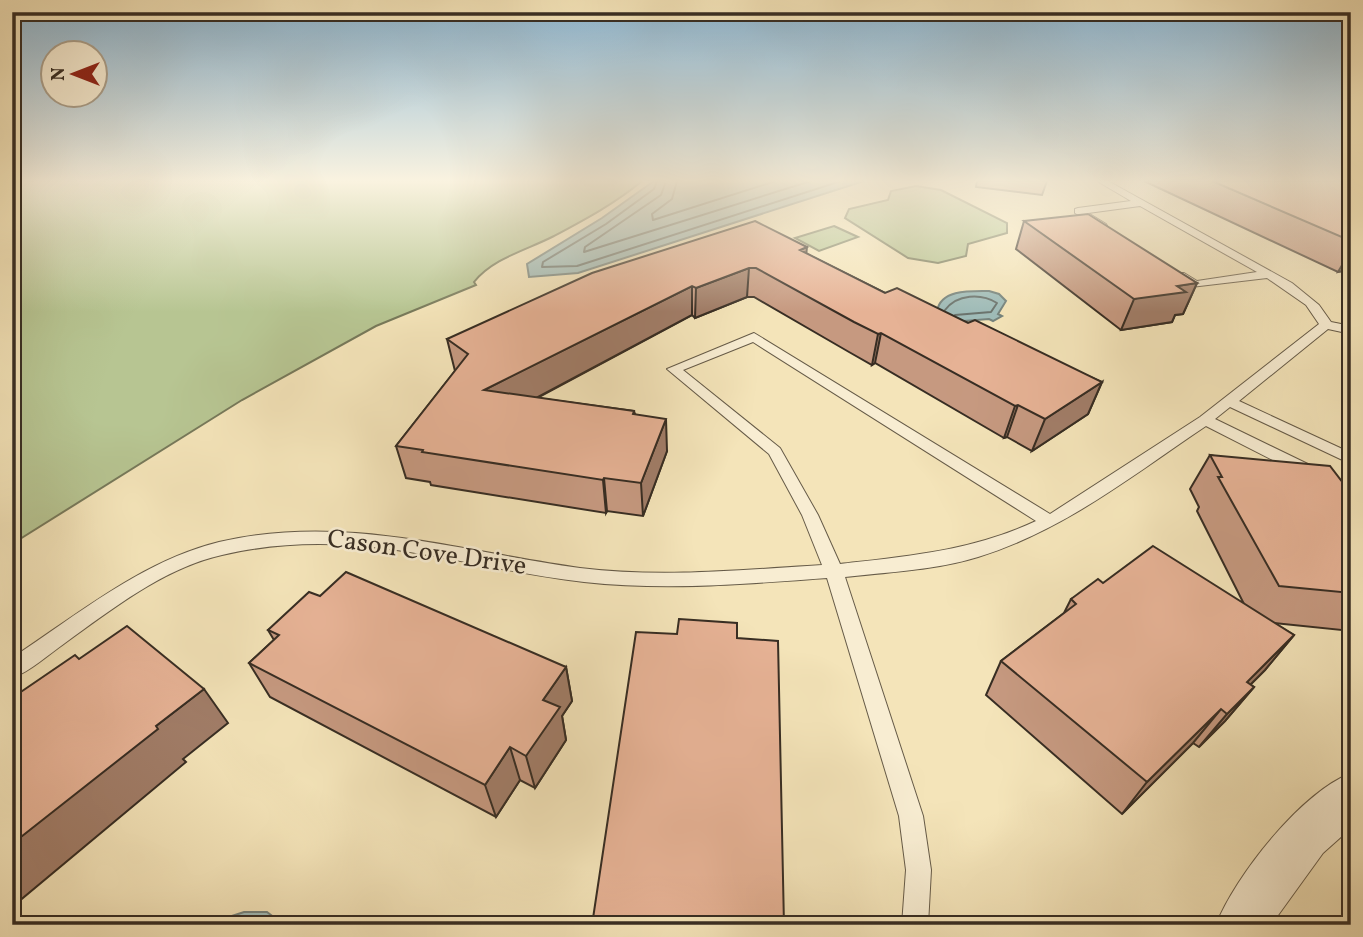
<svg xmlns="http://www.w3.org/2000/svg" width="1363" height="937" font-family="Vollkorn,serif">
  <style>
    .green { fill: #b7c592; stroke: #77795a; stroke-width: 2 }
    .water { fill: #9fbcb9; stroke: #75837d; stroke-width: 2 }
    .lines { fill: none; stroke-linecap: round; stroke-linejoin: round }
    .shore { stroke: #6b746e; stroke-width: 2 }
    .service-casing { stroke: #665b48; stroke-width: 2 }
    .minor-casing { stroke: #665b48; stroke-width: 2 }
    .service { fill: #f8edd2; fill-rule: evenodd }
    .minor { fill: #f8edd2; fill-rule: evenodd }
    .wall { fill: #c69980; stroke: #372d23; stroke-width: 2 }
    .shaded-wall { fill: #a17d68; stroke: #372d23; stroke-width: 2 }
    .building { fill: #e6b295; stroke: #372d23; stroke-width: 2 }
    .labels { text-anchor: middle; stroke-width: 5; stroke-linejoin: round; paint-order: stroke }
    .street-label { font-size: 26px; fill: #372d23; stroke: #f8edd2 }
  </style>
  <rect width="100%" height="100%" fill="#f4e4b9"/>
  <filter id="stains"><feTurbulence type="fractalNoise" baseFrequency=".00286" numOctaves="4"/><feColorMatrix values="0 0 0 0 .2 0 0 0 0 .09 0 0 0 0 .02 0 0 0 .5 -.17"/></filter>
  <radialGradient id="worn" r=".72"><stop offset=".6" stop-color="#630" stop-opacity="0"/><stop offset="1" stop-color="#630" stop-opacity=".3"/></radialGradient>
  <!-- green -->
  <g class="green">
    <path d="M12,181H642C616,203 584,220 554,236C527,250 493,258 474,282L476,285L376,326L242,400L12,544Z"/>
    <path d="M916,186L941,190L1007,223V233L968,244L966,256L938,263L908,258L845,218L849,209L888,200L891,191Z"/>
    <path d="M834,226L858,237L819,251L795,238Z"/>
  </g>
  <!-- water -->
  <g class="water">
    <path d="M654,181H864L578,273L529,277L527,264L602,218Z"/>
    <path d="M989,291L999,294L1006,301L998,314L1002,316L993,321L989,319L951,322L937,311C941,289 971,291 989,291Z"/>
    <path d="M244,912H267L284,925H220L232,916Z"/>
  </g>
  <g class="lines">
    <!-- shore -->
    <g class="shore">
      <path d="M657,181L654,189L606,224L543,262L542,267L577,266L841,181"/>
      <path d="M666,181L661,195L585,247L584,252L811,181"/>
      <path d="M677,181L672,199L652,214L653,220L776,181"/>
      <path d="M945,310C957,294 981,293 997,303L991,312L955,315"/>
    </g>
    <defs>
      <path id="service" d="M1097,181H1108L1292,283L1319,305L1331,322L1351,326V334L1328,329L1239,401L1351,453V464L1230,407L1215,419L1316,468L1318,472L1316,476H1304L1206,426C1133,475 1063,531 978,557C936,570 889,572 845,577L923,816L931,870L928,925H902L906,870L899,816L827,578C745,584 666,591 584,582C455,567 355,524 222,555C164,568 112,609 65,643C49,654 31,671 12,678V658C77,615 142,561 219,542C344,513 457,551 580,568C661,578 741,570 822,565L802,515L769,454L667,369L754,333L1050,514L1200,417L1319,324L1306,305L1267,278L1191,287L1176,277V273H1184L1197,281L1257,272L1140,206L1088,213L1106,224L1107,226L1102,229L1075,213V209L1078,208L1131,201ZM753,342L1036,521C972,551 909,556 840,564L818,515L780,448L683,370Z"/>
      <path id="minor" d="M1351,773V828L1323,853L1271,925H1216C1236,875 1300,794 1351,773Z"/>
    </defs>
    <!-- service casing -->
    <use href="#service" class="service-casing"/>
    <!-- minor casing -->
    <use href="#minor" class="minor-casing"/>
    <!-- service -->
    <use href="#service" class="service"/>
    <!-- minor -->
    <use href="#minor" class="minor"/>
  </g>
  <!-- wall -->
  <g class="wall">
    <path d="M977,181H1047L1042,195L976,187Z"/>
    <path d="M1144,181H1351V269L1338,272Z"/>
    <path d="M1024,221L1197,283L1183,314L1175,315L1172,322L1121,330L1016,249Z"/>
    <path d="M807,254L885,293L968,323L1102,382L1088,414L1032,451L1007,437L1004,438L875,363L872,365L849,352L754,297H747L695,318L692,315L537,398L634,411L635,414L667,451L643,516L607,511L606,513L431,485L430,482L406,478L396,446L455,371L447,339Z"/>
    <path d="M1210,455L1351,489V631L1274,623L1294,635L1265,670L1250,685L1254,687L1225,721L1199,747L1193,743L1122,814L986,695L1001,661L1064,613L1071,599L1103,583L1244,604L1197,511L1199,507L1190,489Z"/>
    <path d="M320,596L566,667L572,701L562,716L566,740L535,788L520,780L496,817L270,697L249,663L274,640L268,630Z"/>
  </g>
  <!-- shaded-wall -->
  <g class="shaded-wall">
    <path d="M807,247L804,275L800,250Z"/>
    <path d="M1351,250V269L1338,272Z"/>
    <path d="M749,268L747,297L695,318L696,288Z"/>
    <path d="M1197,283L1183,314L1175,315L1172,322L1121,330L1134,299L1177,286Z"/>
    <path d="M692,286V315L491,422L484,390Z"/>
    <path d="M881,333L875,363L872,365L878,334Z"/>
    <path d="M1102,382L1088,414L1032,451L1045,419Z"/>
    <path d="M1018,405L1007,437L1004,438L1015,406Z"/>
    <path d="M666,419L667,451L643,516L641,483Z"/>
    <path d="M604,478L607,511L606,513L603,480Z"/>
    <path d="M1294,635L1265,670L1224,711L1247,682Z"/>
    <path d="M566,667L572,701L562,716L566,740L535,788L526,756L543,700Z"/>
    <path d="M1254,687L1225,721L1199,747L1227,714Z"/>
    <path d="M204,689L228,723L183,759L186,762L12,907V844L156,726Z"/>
    <path d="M1221,709L1193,743L1122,814L1147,782Z"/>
    <path d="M510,747L520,780L496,817L485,785Z"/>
  </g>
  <!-- building -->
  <g class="building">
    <path d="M1212,181H1351V203L1347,204L1351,206V241Z"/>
    <path d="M1088,214L1197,283L1177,286L1186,292L1134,299L1024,221Z"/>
    <path d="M755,221L807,247L800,250L885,293L897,288L968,323L975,320L1102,382L1045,419L1018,405L1015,406L881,333L878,334L854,322L756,268H749L696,288L692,286L484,390L634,411L633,414L666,419L641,483L604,478L603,480L422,452L423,450L396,446L468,354L447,339L592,273Z"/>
    <path d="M1210,455L1330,466L1347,488L1351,489V593L1279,586L1218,477H1222Z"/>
    <path d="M1153,546L1294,635L1247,682L1254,687L1227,714L1221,709L1147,782L1001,661L1076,604L1071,599L1098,579L1103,583Z"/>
    <path d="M346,572L566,667L543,700L560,707L526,756L510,747L485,785L249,663L279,635L268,630L309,592L320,596Z"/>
    <path d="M679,619L737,623V638L778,641L784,925H592L636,632L677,634Z"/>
    <path d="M127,626L204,689L156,726L158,729L12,844V698L75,655L79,659Z"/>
  </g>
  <!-- sky -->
  <linearGradient id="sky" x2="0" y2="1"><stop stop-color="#8bb7d5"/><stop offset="0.58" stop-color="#faf3e0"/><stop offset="1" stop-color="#faf3e0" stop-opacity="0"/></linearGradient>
  <rect width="1363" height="312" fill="url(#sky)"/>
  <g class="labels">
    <!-- street labels -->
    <g class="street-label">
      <text transform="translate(427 551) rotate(8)" y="9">Cason Cove Drive</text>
    </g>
  </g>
  <!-- margin -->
  <rect width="1363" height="937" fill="none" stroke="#f4e4b9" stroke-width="42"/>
  <rect x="14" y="14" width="1335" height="909" fill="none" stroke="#372d23" stroke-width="3.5"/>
  <rect x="21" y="21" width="1321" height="895" fill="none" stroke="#372d23" stroke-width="2"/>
  <!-- north arrow -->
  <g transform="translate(74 74) rotate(270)"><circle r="33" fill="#f8edd2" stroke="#aba08c" stroke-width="2"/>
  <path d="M0-5L12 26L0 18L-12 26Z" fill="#8f2418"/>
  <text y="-10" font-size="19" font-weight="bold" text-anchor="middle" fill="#372d23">N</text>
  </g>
  <rect width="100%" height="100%" filter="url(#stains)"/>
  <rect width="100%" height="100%" fill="url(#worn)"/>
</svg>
